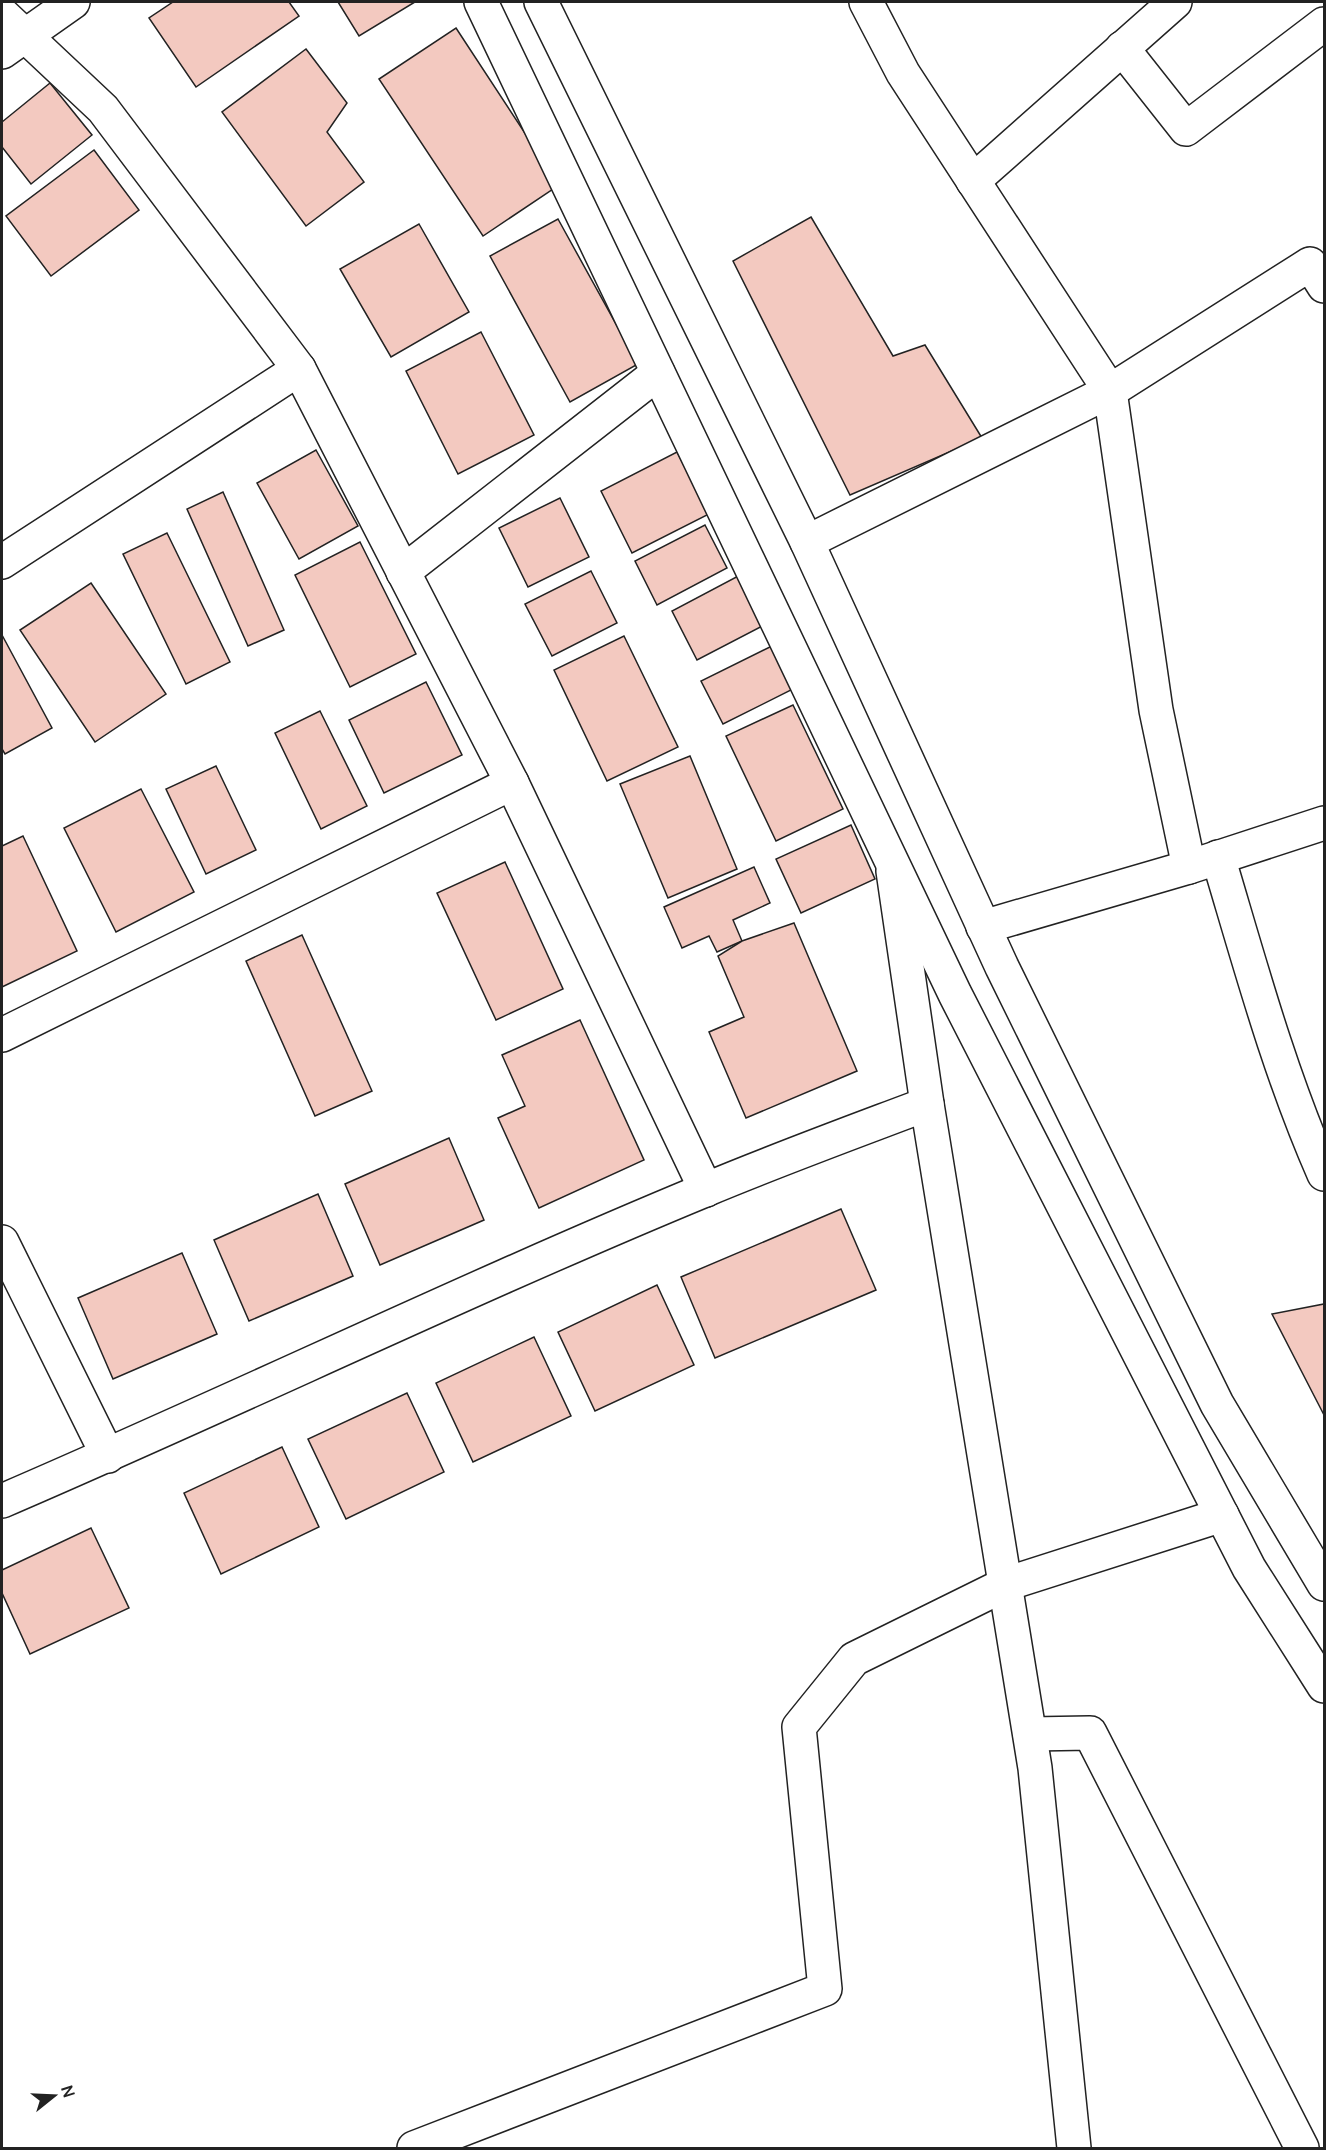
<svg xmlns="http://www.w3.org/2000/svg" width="1326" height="2150" font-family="Manrope,sans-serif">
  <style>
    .building { fill: #f3c9c0; stroke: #222; stroke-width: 1.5 }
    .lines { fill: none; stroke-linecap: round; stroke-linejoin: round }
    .minor-casing { stroke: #222; stroke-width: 36 }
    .major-casing { stroke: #222; stroke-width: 36 }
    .minor { stroke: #fff; stroke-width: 33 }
    .major { stroke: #fff; stroke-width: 33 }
  </style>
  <rect width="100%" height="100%" fill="#fff"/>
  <!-- building -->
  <g class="building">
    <path d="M173,2H289L299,16L196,87L149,18Z"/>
    <path d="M338,2H415L359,36Z"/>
    <path d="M456,28L559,185L483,236L379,79Z"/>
    <path d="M306,49L347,103L327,132L364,182L306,226L222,112Z"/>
    <path d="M50,83L92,135L31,184L2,147V122Z"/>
    <path d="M94,150L139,210L51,276L6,216Z"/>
    <path d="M811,217L893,356L925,345L982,438L850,495L733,261Z"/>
    <path d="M558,219L638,364L570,402L490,256Z"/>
    <path d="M419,224L469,312L391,357L340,269Z"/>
    <path d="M481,332L534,435L458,474L406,371Z"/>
    <path d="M316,450L358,526L299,559L257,483Z"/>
    <path d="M677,452L709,514L632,553L601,491Z"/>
    <path d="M223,492L284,630L248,646L187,509Z"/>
    <path d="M560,498L589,557L528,587L499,528Z"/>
    <path d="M705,525L727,568L657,605L635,561Z"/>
    <path d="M167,533L230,662L186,684L123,554Z"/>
    <path d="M360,542L416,654L350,687L295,575Z"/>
    <path d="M591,571L617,623L552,656L525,604Z"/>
    <path d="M742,574L768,623L697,660L672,611Z"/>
    <path d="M91,583L166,694L95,742L20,630Z"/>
    <path d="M2,635L52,728L5,754L2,749Z"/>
    <path d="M624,636L678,747L607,781L554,670Z"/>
    <path d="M776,644L797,687L723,724L701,681Z"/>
    <path d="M426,682L462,755L384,793L349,720Z"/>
    <path d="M793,705L843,809L776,841L726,736Z"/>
    <path d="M320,711L367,806L321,829L275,733Z"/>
    <path d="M690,756L737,869L668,898L620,784Z"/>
    <path d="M216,766L256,850L206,874L166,789Z"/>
    <path d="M141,789L194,892L116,932L64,828Z"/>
    <path d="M851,825L875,879L801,913L776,859Z"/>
    <path d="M23,836L77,951L2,987V846Z"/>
    <path d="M505,862L563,989L496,1020L437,893Z"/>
    <path d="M754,867L770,903L733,920L742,941L717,952L709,936L682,948L664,907Z"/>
    <path d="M794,923L857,1071L746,1118L709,1032L744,1017L718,956L742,941Z"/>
    <path d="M302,935L372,1091L315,1116L246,961Z"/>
    <path d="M580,1020L644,1160L539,1208L498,1118L525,1106L502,1055Z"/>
    <path d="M449,1138L484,1220L380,1265L345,1184Z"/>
    <path d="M318,1194L353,1276L249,1321L214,1240Z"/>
    <path d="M841,1209L876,1290L715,1358L681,1277Z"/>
    <path d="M182,1253L217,1334L113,1379L78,1298Z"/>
    <path d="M657,1285L694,1365L595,1411L558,1332Z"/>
    <path d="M1324,1304V1415L1272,1314Z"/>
    <path d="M534,1337L571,1416L473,1462L436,1383Z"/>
    <path d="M407,1393L444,1472L346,1519L308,1439Z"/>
    <path d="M282,1447L319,1527L221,1574L184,1493Z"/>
    <path d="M91,1528L129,1608L30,1654L2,1593V1570Z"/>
  </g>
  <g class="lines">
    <defs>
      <g id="minor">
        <path d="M866,2L903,73L1110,391L1156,710L1189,867"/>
        <path d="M2,14L103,109L299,369L512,783L706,1190"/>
        <path d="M1122,48L1186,129L1324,24"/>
        <path d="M2,52L73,2"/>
        <path d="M973,181L1175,2"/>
        <path d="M807,542L1110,391L1310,264L1324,286"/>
        <path d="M2,562L299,369"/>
        <path d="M403,572L658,373"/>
        <path d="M1218,857C1250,964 1279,1072 1324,1174"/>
        <path d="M893,871L927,1104L1035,1768L1074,2148"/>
        <path d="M983,927L1189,867L1324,823"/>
        <path d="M2,1035L512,783"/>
        <path d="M2,1242L108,1456"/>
        <path d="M2,1501C237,1400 468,1288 705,1190C779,1159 853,1132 927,1104"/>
        <path d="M1030,1734L1090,1733L1302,2148"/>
        <path d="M414,2148L825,1989L799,1727L854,1659L1006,1584L1222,1515"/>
      </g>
      <g id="major">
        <path d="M481,2L955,994L1249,1568L1324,1686"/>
        <path d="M541,2L807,542L1002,967L1217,1404L1324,1584"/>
      </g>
    </defs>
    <!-- minor casing -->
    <use href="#minor" class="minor-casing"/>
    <!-- major casing -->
    <use href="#major" class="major-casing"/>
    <!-- minor -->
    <use href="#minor" class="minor"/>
    <!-- major -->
    <use href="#major" class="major"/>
  </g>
  <!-- border -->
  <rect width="1326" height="2150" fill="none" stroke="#222222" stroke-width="6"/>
  <!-- north arrow -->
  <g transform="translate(54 2096) rotate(72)" stroke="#ffffff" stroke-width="4.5" paint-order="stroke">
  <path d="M0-4.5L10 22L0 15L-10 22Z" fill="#222222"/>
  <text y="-9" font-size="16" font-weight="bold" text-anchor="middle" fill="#222222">N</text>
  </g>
</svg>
